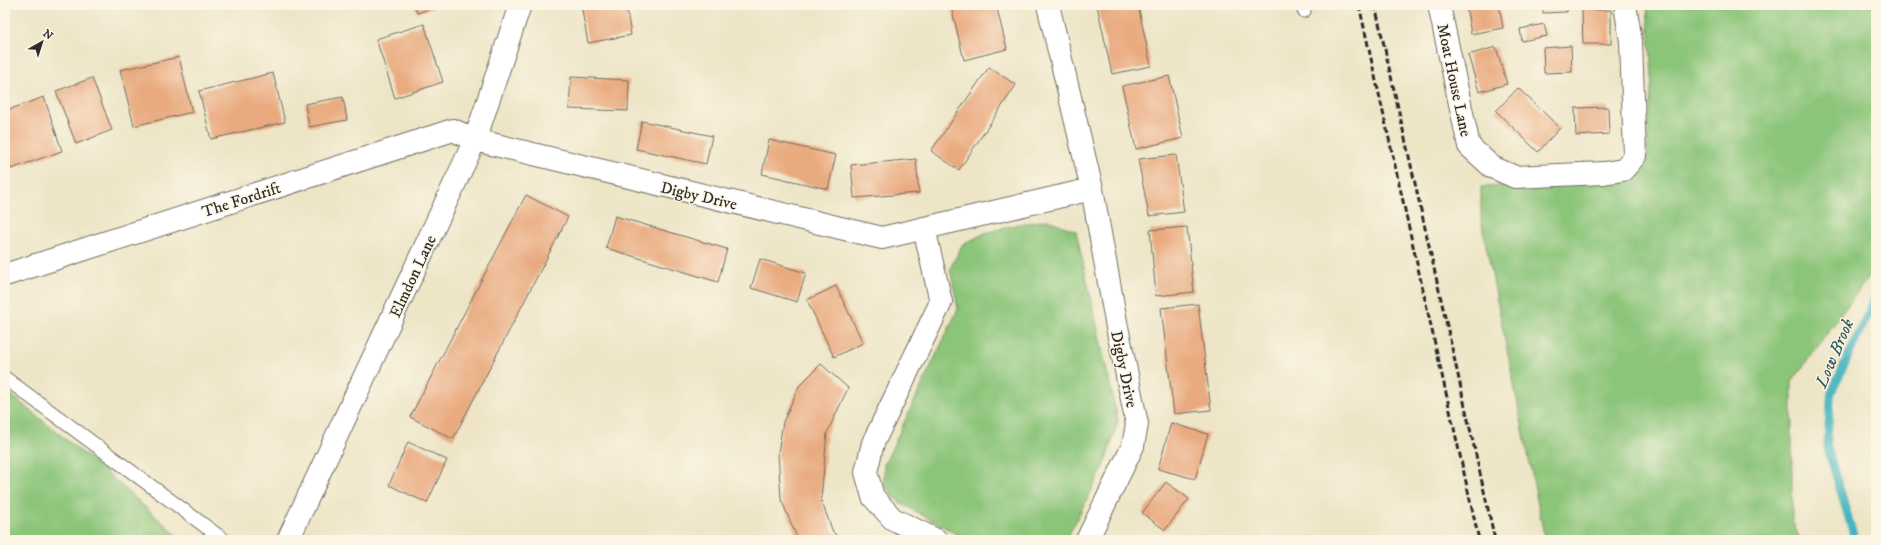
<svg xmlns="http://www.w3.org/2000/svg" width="1881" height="545" font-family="'IM FELL DW Pica',serif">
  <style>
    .green { fill: #8bc579; stroke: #5b7852 }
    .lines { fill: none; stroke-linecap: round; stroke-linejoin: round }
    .stream { stroke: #45b4c0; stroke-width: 8 }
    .building { fill: #e9aa7f }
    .lane-casing { stroke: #6f6c61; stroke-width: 15 }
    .street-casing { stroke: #6f6c61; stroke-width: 24 }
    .lane { stroke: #fff; stroke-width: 13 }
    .street { stroke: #fff; stroke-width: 22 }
    .rail { stroke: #2b2b2b; stroke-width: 3; stroke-dasharray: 6 3; stroke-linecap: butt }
    .labels { text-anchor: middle; stroke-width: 3; stroke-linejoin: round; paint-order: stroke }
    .street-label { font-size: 16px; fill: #2b2b2b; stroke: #fcf5e5 }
    .water-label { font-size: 17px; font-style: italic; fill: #345b5f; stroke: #fcf5e5 }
  </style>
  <rect width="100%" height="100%" fill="#fcf5e5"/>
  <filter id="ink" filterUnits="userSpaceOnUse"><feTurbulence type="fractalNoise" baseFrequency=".025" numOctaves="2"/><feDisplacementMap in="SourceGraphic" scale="8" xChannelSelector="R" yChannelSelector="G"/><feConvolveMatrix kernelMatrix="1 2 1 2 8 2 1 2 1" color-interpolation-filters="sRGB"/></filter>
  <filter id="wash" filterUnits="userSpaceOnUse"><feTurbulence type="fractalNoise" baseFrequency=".012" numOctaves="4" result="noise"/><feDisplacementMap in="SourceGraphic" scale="16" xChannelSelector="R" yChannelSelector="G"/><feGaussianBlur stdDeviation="0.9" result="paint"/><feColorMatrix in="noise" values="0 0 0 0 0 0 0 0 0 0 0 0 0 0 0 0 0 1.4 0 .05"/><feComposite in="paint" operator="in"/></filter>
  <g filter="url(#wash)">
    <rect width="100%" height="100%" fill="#ede5c6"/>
    <!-- green -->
    <g class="green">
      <path d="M1647,5H1876V275L1869,276L1792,382V520L1800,540H1545L1481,220V187L1615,181L1646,165L1652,75Z"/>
      <path d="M1048,220L1076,231L1118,421L1104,466L1066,540H967L899,502L884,485V465L958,309L950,269L962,245L985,233L1018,224Z"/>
      <path d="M5,390L106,472L182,540H5Z"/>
    </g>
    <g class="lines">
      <!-- stream -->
      <path class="stream" d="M1855,540L1827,446L1831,394L1876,296"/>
    </g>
    <g id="blocks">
      <!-- building -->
      <g class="building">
        <path d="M414,5H442L417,13Z"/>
        <path d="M581,5H626L631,35L588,43Z"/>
        <path d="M956,5H996L1007,49L964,60L951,6Z"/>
        <path d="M1097,5H1138L1151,66L1112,74Z"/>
        <path d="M1466,5H1499L1503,28L1471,34Z"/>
        <path d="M1543,5H1567V12L1543,13Z"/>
        <path d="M1582,10H1611V44H1583Z"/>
        <path d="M424,24L443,82L395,98L376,39Z"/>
        <path d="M1544,24L1547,36L1522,41L1520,29Z"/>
        <path d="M1571,46L1572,72L1544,73L1543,48Z"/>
        <path d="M1496,47L1507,84L1479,92L1468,55Z"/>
        <path d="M179,57L192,112L134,126L120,70Z"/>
        <path d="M989,67L1016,85L959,170L931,151Z"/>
        <path d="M273,73L285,122L211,139L199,91Z"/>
        <path d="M1169,76L1183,138L1136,149L1122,86Z"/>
        <path d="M571,77L629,80L628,111L569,109Z"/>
        <path d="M92,78L112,130L76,144L56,91Z"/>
        <path d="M1518,88L1560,128L1538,152L1496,111Z"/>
        <path d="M44,97L62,151L11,169L5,150V111Z"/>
        <path d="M343,97L347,120L309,127L305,104Z"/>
        <path d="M1608,107L1609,134L1576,136L1575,108Z"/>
        <path d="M642,121L712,136L706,164L636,149Z"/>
        <path d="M769,140L836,155L828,189L762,174Z"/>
        <path d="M1176,155L1184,212L1149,216L1138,159Z"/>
        <path d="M916,159L919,193L854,198L851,165Z"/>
        <path d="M526,195L568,217L453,439L410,417Z"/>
        <path d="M615,216L727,249L718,282L606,248Z"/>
        <path d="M1187,227L1194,292L1156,296L1150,230Z"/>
        <path d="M760,259L806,273L797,302L751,288Z"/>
        <path d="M836,286L863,343L834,357L807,300Z"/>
        <path d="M1198,304L1211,410L1174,414L1161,308Z"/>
        <path d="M821,364L848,388L827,433L821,500L833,532L841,540H798L781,499L778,453L783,422L799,386Z"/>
        <path d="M1171,423L1208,434L1195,479L1158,469Z"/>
        <path d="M408,442L447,460L427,503L389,485Z"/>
        <path d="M1166,482L1189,499L1165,530L1142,513Z"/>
      </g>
    </g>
  </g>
  <g filter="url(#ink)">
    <use href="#blocks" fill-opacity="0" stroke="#6f6c61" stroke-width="1"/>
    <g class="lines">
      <defs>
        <g id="lane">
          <path d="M1303,5L1304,11"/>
          <path d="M5,378L224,540"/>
        </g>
        <g id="street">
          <path d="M1048,5L1092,189L1117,327L1137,424L1133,446L1087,540"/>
          <path d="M1439,5L1469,146L1492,167L1515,177L1604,173L1623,170L1635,156L1631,41L1625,5"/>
          <path d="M924,228L941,302L873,443L866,472L873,497L893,519L936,540"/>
          <path d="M5,275L453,130L475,140L882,238L1092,189"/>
          <path d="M288,540L475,140L520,5"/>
        </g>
      </defs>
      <!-- lane casing -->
      <use href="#lane" class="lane-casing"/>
      <!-- street casing -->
      <use href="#street" class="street-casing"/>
      <!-- lane -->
      <use href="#lane" class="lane"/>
      <!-- street -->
      <use href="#street" class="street"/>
      <!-- rail -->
      <g class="rail">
        <path d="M1359,5L1479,540"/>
        <path d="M1375,5L1495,540"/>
      </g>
    </g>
  </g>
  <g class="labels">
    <!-- street labels -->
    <g class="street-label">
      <text transform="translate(1455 80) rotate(78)" y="6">Moat House Lane</text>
      <text transform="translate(699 195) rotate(13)" y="6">Digby Drive</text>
      <text transform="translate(241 199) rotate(-18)" y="6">The Fordrift</text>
      <text transform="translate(412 276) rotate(-65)" y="6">Elmdon Lane</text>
      <text transform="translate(1125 369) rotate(78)" y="6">Digby Drive</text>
    </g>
    <!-- water labels -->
    <g class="water-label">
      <text transform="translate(1834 353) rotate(-67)" y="6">Low Brook</text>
    </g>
  </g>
  <!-- margin -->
  <rect width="1881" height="545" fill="none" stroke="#fcf5e5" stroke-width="20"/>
  <!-- north arrow -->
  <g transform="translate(42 42) rotate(39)" stroke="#fcf5e5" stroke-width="3" paint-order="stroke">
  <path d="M0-3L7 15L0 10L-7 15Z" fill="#2b2b2b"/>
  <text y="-6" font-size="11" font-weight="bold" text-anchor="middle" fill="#2b2b2b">N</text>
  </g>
</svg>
